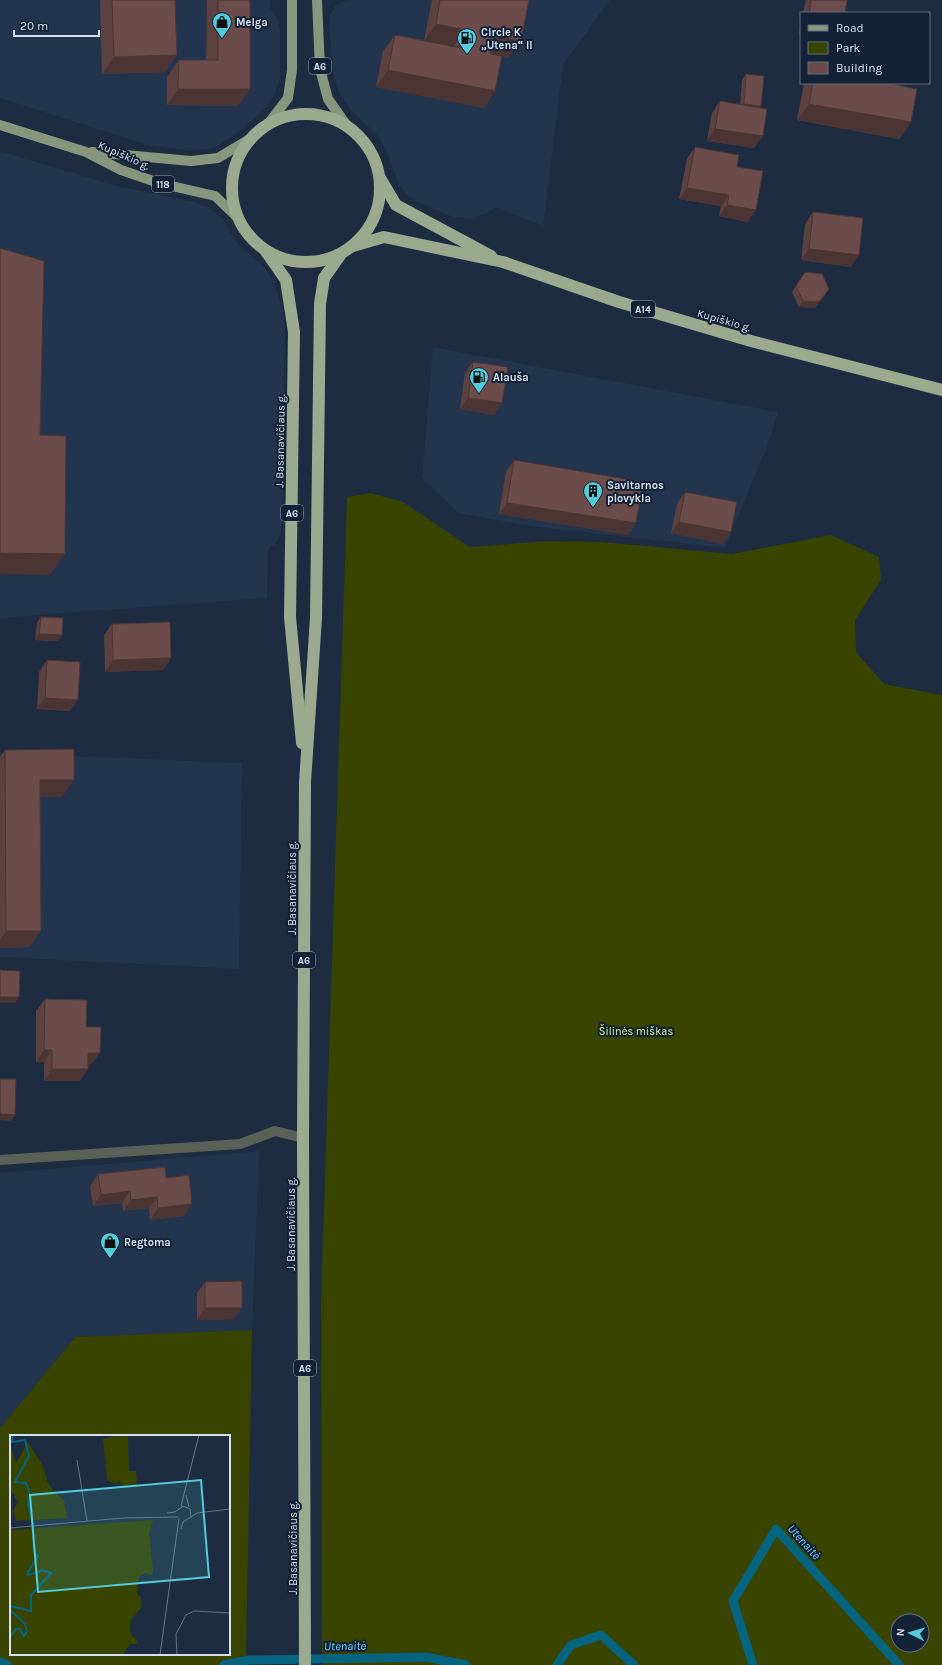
<svg xmlns="http://www.w3.org/2000/svg" width="942" height="1665" font-family="Karla,sans-serif">
  <style>
    .built { fill: #22344e }
    .green { fill: #384400; fill-rule: evenodd }
    .lines { fill: none; stroke-linecap: round; stroke-linejoin: round }
    .stream { stroke: #056480; stroke-width: 9 }
    .minor { stroke: #5b6156; stroke-width: 10 }
    .major { stroke: #89967e; stroke-width: 10 }
    .highway { stroke: #9baa8e; stroke-width: 12 }
    .wall { fill: #5c4140 }
    .shaded-wall { fill: #4b3534 }
    .building { fill: #6b4c4a; stroke: #4b3534 }
    .labels { text-anchor: middle; stroke-width: 4; stroke-linejoin: round; paint-order: stroke }
    .shield { fill: #132236; stroke: #9ca7b7; stroke-width: 1 }
    .shield-label { font-size: 10px; font-weight: bold; fill: #d6e0ee }
    .poi-label { font-size: 11px; font-weight: bold; fill: #d6e0ee; stroke: #132236; text-anchor: start }
    .street-label { font-size: 11px; fill: #d6e0ee; stroke: #132236 }
    .park-label { font-size: 11px; fill: #d9f283; stroke: #132236 }
    .water-label { font-size: 12px; font-style: italic; fill: #6bd4fd; stroke: #132236 }
    .inset-river { fill: none; stroke: #056480; stroke-width: 2 }
    .inset-road { fill: none; stroke: #677486; stroke-width: 1 }
    .view { fill: #53cbdb; fill-opacity: 0.15; stroke: #53cbdb; stroke-width: 2 }
    .inset-edge { fill: none; stroke: #d6e0ee; stroke-width: 2 }
  </style>
  <rect width="100%" height="100%" fill="#1d2c40"/>
  <!-- built -->
  <g class="built">
    <path d="M0,0H270V8L277,17L280,31V78L274,96L263,111L232,137L214,148L190,151L148,145L0,98Z"/>
    <path d="M347,0H610L563,65L543,226L496,207L485,214L470,218L453,217L417,202L407,195L398,183L387,152L378,136L351,110L340,95L334,77L329,27L330,15L336,5Z"/>
    <path d="M0,151L117,186L195,202L210,209L224,220L233,237L243,249L265,268L274,282L280,302L285,325L282,525L280,535L275,544L268,549L267,598L0,618Z"/>
    <path d="M433,347L778,412L767,447L725,548L529,526L458,513L422,478Z"/>
    <path d="M0,753L242,763L239,969L0,957Z"/>
    <path d="M259,1151L252,1330L75,1337L0,1428V1173Z"/>
  </g>
  <!-- green -->
  <g class="green">
    <path d="M371,493L403,502L470,547L548,541L601,542L732,554L831,535L879,557L881,580L855,620L856,652L884,684L942,695V1665H322L321,1300L347,497ZM898,1621H922V1645H898Z"/>
    <path d="M252,1330L246,1665H0V1428L75,1337ZM11,1436H229V1654H11Z"/>
  </g>
  <g class="lines">
    <!-- stream -->
    <g class="stream">
      <path d="M0,1662L7,1665"/>
      <path d="M224,1665L249,1660L426,1657L466,1665"/>
      <path d="M557,1665L571,1645L601,1635L634,1665"/>
      <path d="M753,1665L733,1601L776,1529L899,1665"/>
    </g>
    <!-- minor -->
    <path class="minor" d="M0,1160L240,1144L275,1131L303,1138"/>
    <!-- major -->
    <g class="major">
      <path d="M317,0L320,69L328,99L347,126"/>
      <path d="M268,124L288,98L292,70V0"/>
      <path d="M0,125L86,152L121,170L159,183L215,196L238,218"/>
      <path d="M92,152L191,161L218,158L248,140"/>
    </g>
    <!-- highway -->
    <g class="highway">
      <circle cx="306" cy="188" r="74"/>
      <path d="M380,178L396,205L491,256"/>
      <path d="M353,246L384,237L503,262L619,302L751,341L942,390"/>
      <path d="M265,250L286,280L294,332L290,617L302,743"/>
      <path d="M305,1665L303,1138L305,782L316,618L320,304L324,278L341,254"/>
    </g>
  </g>
  <!-- wall -->
  <g class="wall">
    <path d="M100,0H175L177,55L165,72L102,74Z"/>
    <path d="M207,0H250L238,106L167,105V77L179,60H206Z"/>
    <path d="M432,0H529L509,57L490,54L495,91L484,108L376,87L383,51L395,35L424,40Z"/>
    <path d="M806,0H847L845,13H803Z"/>
    <path d="M801,23V35L799,34Z"/>
    <path d="M746,74L761,106L760,108L754,148L707,141L712,113L720,101L740,105L742,80Z"/>
    <path d="M804,83H887L911,122L899,139L797,120Z"/>
    <path d="M695,147L737,167L748,222L719,216L721,206L679,199L687,159Z"/>
    <path d="M813,212L851,267L801,260L805,224Z"/>
    <path d="M805,272L829,289L815,308L799,307L792,292Z"/>
    <path d="M473,362L494,415L460,409L465,373Z"/>
    <path d="M514,460L628,535L499,514L506,471Z"/>
    <path d="M685,492L723,544L671,533L677,504Z"/>
    <path d="M41,617L62,635L58,641L35,640L37,622Z"/>
    <path d="M112,624L171,658L163,670L105,672L104,635Z"/>
    <path d="M47,660L70,711L37,709L39,672Z"/>
    <path d="M5,750L62,797H40L30,947L0,948V757Z"/>
    <path d="M45,999L86,1027L92,1064H88V1069L80,1081H44V1062H36V1011Z"/>
    <path d="M98,1174L166,1178L184,1216L150,1220L149,1208L123,1211L122,1203L93,1206L90,1186Z"/>
    <path d="M205,1282L234,1319L197,1320V1293Z"/>
  </g>
  <!-- shaded-wall -->
  <g class="shaded-wall">
    <path d="M436,24L465,30L453,47L424,41Z"/>
    <path d="M494,36L521,41L509,57L482,52Z"/>
    <path d="M177,55L165,72L102,74L114,57Z"/>
    <path d="M388,70L495,91L484,108L376,87Z"/>
    <path d="M178,89H250L238,106L167,105Z"/>
    <path d="M744,104L761,106L757,112L740,110Z"/>
    <path d="M809,104L911,122L899,139L797,120Z"/>
    <path d="M715,129L763,136L754,148L707,141Z"/>
    <path d="M687,188L729,195L721,206L679,199Z"/>
    <path d="M727,205L756,210L748,222L719,216Z"/>
    <path d="M809,249L859,255L851,267L801,260Z"/>
    <path d="M803,301L819,302L815,308L799,307Z"/>
    <path d="M468,398L502,403L494,415L460,409Z"/>
    <path d="M507,503L636,523L628,535L499,514Z"/>
    <path d="M679,522L731,532L723,544L671,533Z"/>
    <path d="M0,553L65,554L50,575L0,574Z"/>
    <path d="M39,634L62,635L58,641L35,640Z"/>
    <path d="M171,658L163,670L105,672L113,660Z"/>
    <path d="M45,698L78,700L70,711L37,709Z"/>
    <path d="M40,780H74L62,797H28Z"/>
    <path d="M6,931H41L30,947L0,948V940Z"/>
    <path d="M0,997H19L15,1003H0Z"/>
    <path d="M44,1050H52L44,1062H36Z"/>
    <path d="M88,1053H100L92,1064H80Z"/>
    <path d="M52,1069H88L80,1081H44Z"/>
    <path d="M0,1114L15,1115L11,1121L0,1120Z"/>
    <path d="M130,1191L122,1203L93,1206L101,1195Z"/>
    <path d="M157,1197L149,1208L123,1211L131,1200Z"/>
    <path d="M192,1204L184,1216L150,1220L158,1208Z"/>
    <path d="M205,1308H242L234,1319L197,1320Z"/>
  </g>
  <!-- building -->
  <g class="building">
    <path d="M112,0H175L177,55L114,57Z"/>
    <path d="M218,0H250V89H178L179,60H218Z"/>
    <path d="M440,0H529L521,41L494,36L490,54L502,56L495,91L388,70L395,35L461,48L465,30L436,24Z"/>
    <path d="M811,0H847L845,13H809Z"/>
    <path d="M746,74L764,76L761,106L744,104Z"/>
    <path d="M813,83H887L917,89L911,122L809,104Z"/>
    <path d="M720,101L767,109L763,136L715,129Z"/>
    <path d="M695,147L739,155L737,167L763,171L756,210L727,205L729,195L687,188Z"/>
    <path d="M813,212L863,218L859,255L809,249Z"/>
    <path d="M0,248L44,261L40,435L66,436L65,554L0,553Z"/>
    <path d="M805,272L822,274L829,289L819,302L803,301L796,286Z"/>
    <path d="M473,362L508,367L502,403L468,398Z"/>
    <path d="M514,460L643,482L636,523L507,503Z"/>
    <path d="M685,492L737,502L731,532L679,522Z"/>
    <path d="M41,617L63,618L62,635L39,634Z"/>
    <path d="M170,622L171,658L113,660L112,624Z"/>
    <path d="M47,660L80,662L78,700L45,698Z"/>
    <path d="M74,749V780H40L41,931H6L5,750Z"/>
    <path d="M0,970L20,971L19,997H0Z"/>
    <path d="M45,999L87,1000L86,1027H101L100,1053H88V1069H52V1050H44Z"/>
    <path d="M0,1079H16L15,1115L0,1114Z"/>
    <path d="M165,1167L166,1178L189,1175L192,1204L158,1208L157,1197L131,1200L130,1191L101,1195L98,1174Z"/>
    <path d="M242,1281V1308H205V1282Z"/>
  </g>
  <!-- icons -->
  <defs>
    <symbol id="shop-pin" viewBox="-11 -11 22 30"><path d="M0 17L-7.5 6A9.5 9.5 0 1 1 7.5 6Z" fill="#53cbdb" stroke="#132236"/><path d="M-5-2.5h2.3a2.7 3.5 0 0 1 5.4 0H5L5.5 6h-11ZM-1.5-2.5h3a1.5 2.3 0 0 0-3 0Z" fill="#111"/></symbol>
    <symbol id="fuel-pin" viewBox="-11 -11 22 30"><path d="M0 17L-7.5 6A9.5 9.5 0 1 1 7.5 6Z" fill="#53cbdb" stroke="#132236"/><path d="M-5.5-6h7V0h2V4h1.3V-2.5L3-4.5l.8-.8L6-3V5H2.5V1h-1V6h-7ZM-4.2-4.7v3.2H.2V-4.7Z" fill="#111"/></symbol>
    <symbol id="building-pin" viewBox="-11 -11 22 30"><path d="M0 17L-7.5 6A9.5 9.5 0 1 1 7.5 6Z" fill="#53cbdb" stroke="#132236"/><path d="M-4-6H4V6H1V3H-1V6H-4ZM-2.5-4.3h1.7v1.8h-1.7ZM.8-4.3h1.7v1.8H.8ZM-2.5-1h1.7V.8h-1.7ZM.8-1h1.7V.8H.8Z" fill="#111"/></symbol>
  </defs>
  <g fill-rule="evenodd">
    <use href="#shop-pin" x="211" y="11" width="22" height="30"/>
    <use href="#fuel-pin" x="456" y="27" width="22" height="30"/>
    <use href="#fuel-pin" x="468" y="366" width="22" height="30"/>
    <use href="#building-pin" x="582" y="480" width="22" height="30"/>
    <use href="#shop-pin" x="99" y="1231" width="22" height="30"/>
  </g>
  <g class="labels">
    <!-- shield labels -->
    <g class="shield">
      <rect x="309" y="58" width="22" height="16" rx="3"/>
      <rect x="152" y="176" width="22" height="16" rx="3"/>
      <rect x="631" y="301" width="24" height="16" rx="3"/>
      <rect x="281" y="505" width="22" height="16" rx="3"/>
      <rect x="293" y="952" width="22" height="16" rx="3"/>
      <rect x="294" y="1360" width="22" height="16" rx="3"/>
    </g>
    <g class="shield-label">
      <text x="320" y="70">A6</text>
      <text x="163" y="188">118</text>
      <text x="643" y="313">A14</text>
      <text x="292" y="517">A6</text>
      <text x="304" y="964">A6</text>
      <text x="305" y="1372">A6</text>
    </g>
    <!-- poi labels -->
    <g class="poi-label">
      <text x="236" y="26">Melga</text>
      <text x="481" y="36">Circle K<tspan x="481" dy="13">„Utena“ II</tspan></text>
      <text x="493" y="381">Alauša</text>
      <text x="607" y="489">Savitarnos<tspan x="607" dy="13">plovykla</tspan></text>
      <text x="124" y="1246">Regtoma</text>
    </g>
    <!-- street labels -->
    <g class="street-label">
      <text transform="translate(124 155) rotate(24)" y="4">Kupiškio g.</text>
      <text transform="translate(724 320) rotate(16)" y="4">Kupiškio g.</text>
      <text transform="translate(280 441) rotate(-89)" y="4">J. Basanavičiaus g.</text>
      <text transform="translate(292 888) rotate(-90)" y="4">J. Basanavičiaus g.</text>
      <text transform="translate(291 1224) rotate(-90)" y="4">J. Basanavičiaus g.</text>
      <text transform="translate(293 1548) rotate(-90)" y="4">J. Basanavičiaus g.</text>
    </g>
    <!-- park labels -->
    <g class="park-label">
      <text x="636" y="1035">Šilinės miškas</text>
    </g>
    <!-- water labels -->
    <g class="water-label">
      <text transform="translate(804 1542) rotate(48)" y="4">Utenaitė</text>
      <text transform="translate(345 1646) rotate(-1)" y="4">Utenaitė</text>
    </g>
  </g>
  <!-- overview -->
  <g transform="translate(10 1435)">
    <rect width="220" height="220" fill="#1d2c40"/>
    <path d="M107,0H118L119,36H126L127,50L113,51L109,46L104,49L97,45L93,4ZM18,7L33,31L37,46L44,57L54,65L57,83L6,86L3,76L8,67L0,54V9L6,28ZM143,85L139,98L143,135L142,140L135,138L129,142L127,159L131,162V173L120,186V196L122,201L128,206L127,209H120L113,220H0V95Z" fill="#384400"/>
    <path class="inset-river" d="M3,0L2,7L15,5L19,21L5,47L16,48L20,59L18,69L23,89M0,171L21,176V160L41,138L33,135L19,140L17,139L28,121L24,116L23,93M0,175L15,189L17,196L14,201L10,194H6L0,202"/>
    <path class="inset-road" d="M220,19V40M67,25L77,86M176,60L179,72M171,71L189,0M157,78L165,77L173,71L180,74L181,82L173,87L171,94M181,82L187,78L220,74M0,93L113,83L168,82M150,220L169,83M167,220L166,199L176,180L184,176L220,178"/>
    <path class="view" d="M191,45L199,142L28,157L20,60Z"/>
    <rect width="220" height="220" class="inset-edge"/>
  </g>
  <!-- legend -->
  <rect x="800" y="12" width="130" height="72" fill="#132236" stroke="#616e80"/>
  <rect x="808" y="25" width="20" height="6" fill="#89967e" stroke="#616e80"/>
  <text x="836" y="32" font-size="12" fill="#d6e0ee">Road</text>
  <rect x="808" y="42" width="20" height="12" fill="#384400" stroke="#616e80"/>
  <text x="836" y="52" font-size="12" fill="#d6e0ee">Park</text>
  <rect x="808" y="62" width="20" height="12" fill="#6b4c4a" stroke="#616e80"/>
  <text x="836" y="72" font-size="12" fill="#d6e0ee">Building</text>
  <!-- north arrow -->
  <g transform="translate(910 1633) rotate(275)"><circle r="19" fill="#132236" stroke="#616e80"/>
  <path d="M0-3L7 15L0 10L-7 15Z" fill="#53cbdb"/>
  <text y="-6" font-size="11" font-weight="bold" text-anchor="middle" fill="#d6e0ee">N</text>
  </g>
  <!-- scale -->
  <path d="M14 30v6h85v-6" fill="none" stroke="#d6e0ee" stroke-width="2"/>
  <text x="20" y="30" font-size="12" fill="#d6e0ee" stroke="#132236" stroke-width="3" paint-order="stroke">20 m</text>
</svg>
